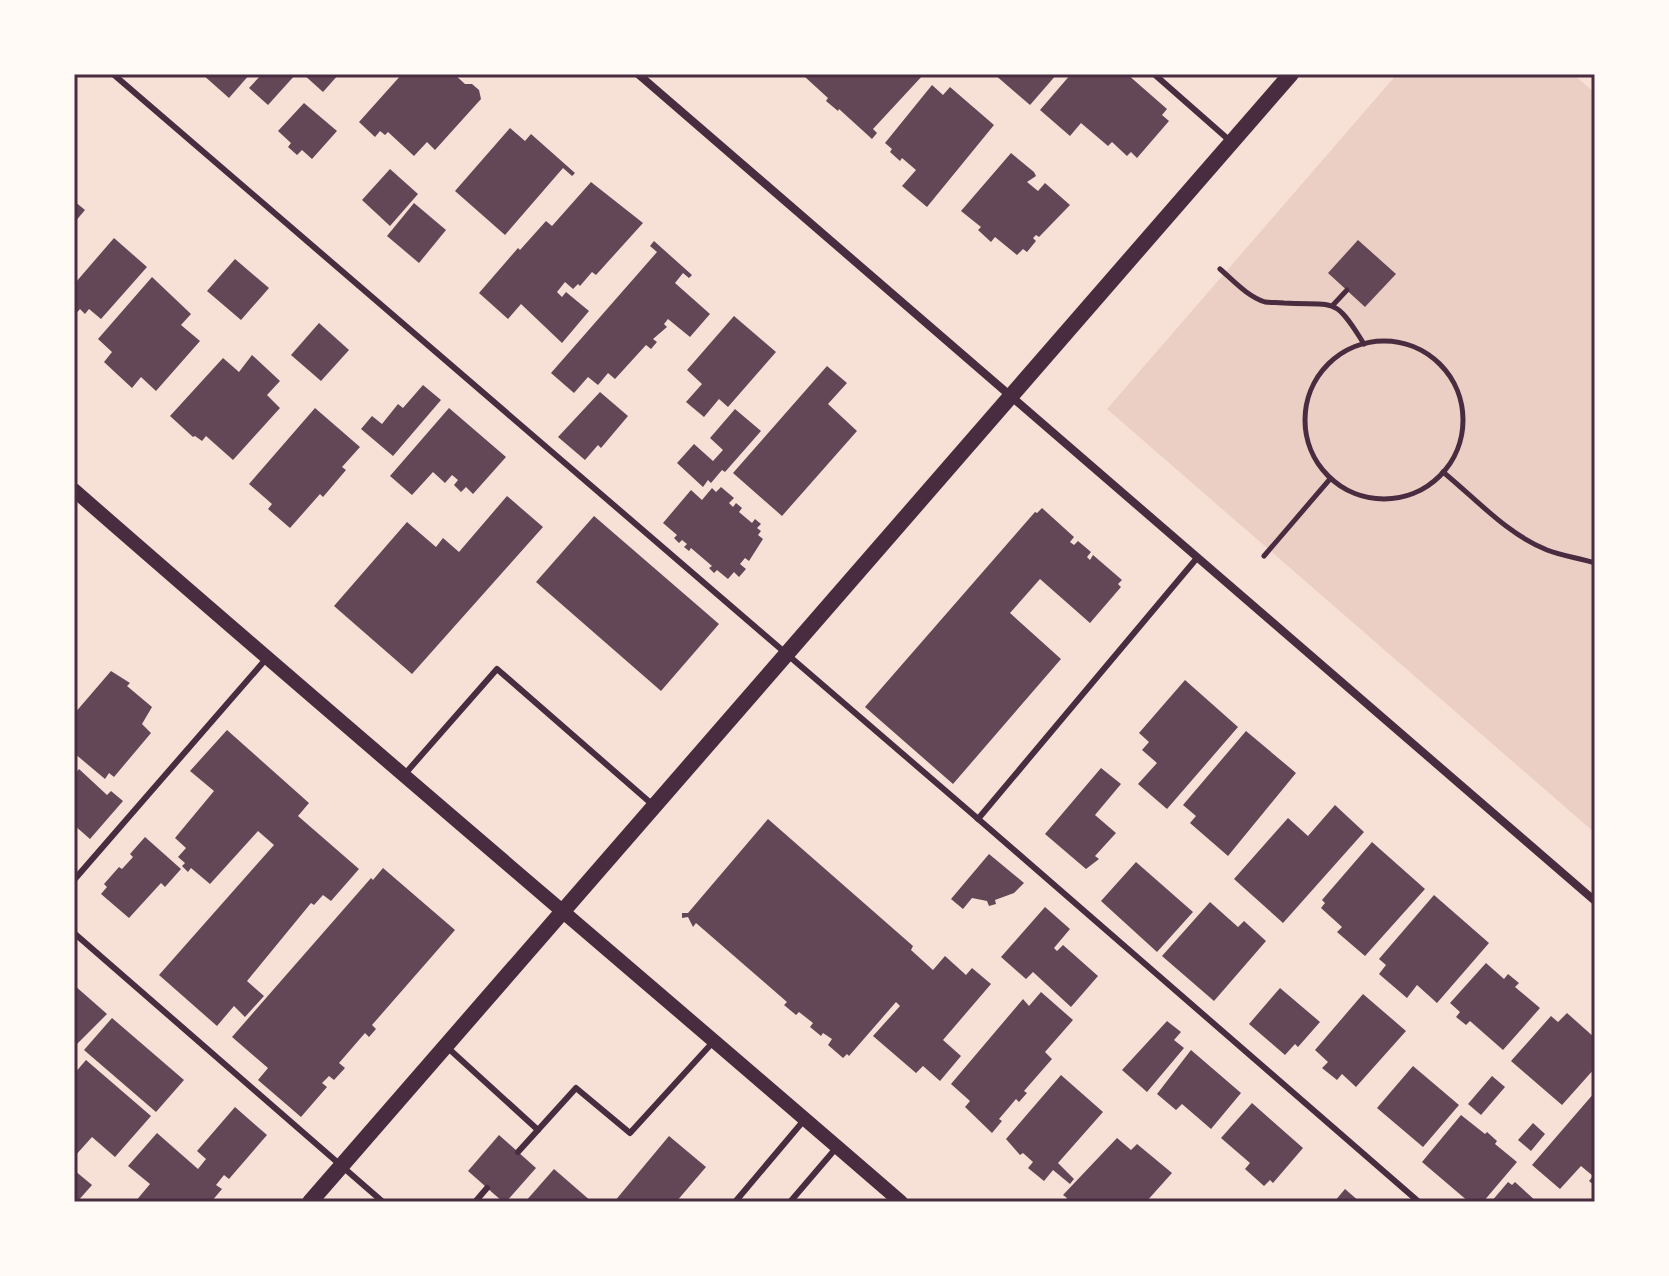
<svg xmlns="http://www.w3.org/2000/svg" width="1669" height="1276" font-family="Quicksand,sans-serif">
  <style>
    .green { fill: #ebcfc5 }
    .building { fill: #644757 }
    .lines { fill: none; stroke-linecap: round; stroke-linejoin: round }
    .path { stroke: #4a2c40; stroke-width: 5 }
    .service { stroke: #4a2c40; stroke-width: 6 }
    .minor { stroke: #4a2c40; stroke-width: 8 }
    .tertiary { stroke: #4a2c40; stroke-width: 14 }
    .secondary { stroke: #4a2c40; stroke-width: 16 }
    .neatline { fill: none; stroke: #4a2c40; stroke-width: 3 }
  </style>
  <rect width="100%" height="100%" fill="#f7e1d7"/>
  <!-- green -->
  <path class="green" d="M1397,74H1573L1595,93V833L1107,409Z"/>
  <!-- building -->
  <g class="building">
    <path d="M202,74H250L229,98Z"/>
    <path d="M262,74H296L268,105L249,88Z"/>
    <path d="M303,74H339L323,92Z"/>
    <path d="M402,74H454L465,84H472L479,90L481,99L435,150L427,142L414,156L388,132L385,135L380,131L375,137L359,122Z"/>
    <path d="M807,74H924L873,129L877,133L872,139L839,109L838,111L826,101L828,98L805,77Z"/>
    <path d="M994,74H1057L1030,105Z"/>
    <path d="M1071,74H1127L1167,109L1162,115L1169,121L1137,158L1131,152L1127,156L1112,142L1108,146L1081,123L1070,136L1040,110Z"/>
    <path d="M932,85L943,95L950,87L994,125L927,207L902,186L916,170L902,158L900,161L890,152L892,149L885,143Z"/>
    <path d="M304,103L337,131L312,159L302,150L297,155L288,147L291,143L278,131Z"/>
    <path d="M510,128L525,141L531,134L575,173L572,176L563,168L505,235L455,191Z"/>
    <path d="M1011,153L1034,172L1036,176L1027,182L1038,191L1045,183L1070,205L1039,237L1036,235L1033,238L1036,241L1027,252L1023,249L1017,255L995,237L991,242L978,230L981,227L961,211Z"/>
    <path d="M390,169L418,194L390,226L362,200Z"/>
    <path d="M591,182L643,223L596,275L592,272L580,286L578,284L573,289L565,282L557,292L562,297L566,292L589,311L562,343L521,304L508,319L479,293L518,248L520,250L546,221L552,226Z"/>
    <path d="M74,201L85,210L74,223Z"/>
    <path d="M414,203L446,230L419,263L387,236Z"/>
    <path d="M114,238L147,267L101,319L89,309L85,314L80,309L74,316V281L76,282Z"/>
    <path d="M1358,240L1396,274L1365,307L1328,273Z"/>
    <path d="M654,241L692,275L689,278L683,273L675,283L710,314L690,337L668,319L664,324L667,327L653,339L657,342L651,349L646,345L615,379L608,373L598,385L588,377L574,393L551,373L657,252L650,246Z"/>
    <path d="M235,259L269,288L241,320L207,291Z"/>
    <path d="M152,277L191,314L181,325L200,341L156,391L141,377L132,388L104,362L112,352L98,339Z"/>
    <path d="M734,316L776,352L728,407L719,399L704,417L686,402L702,384L687,370Z"/>
    <path d="M319,323L349,350L321,381L291,355Z"/>
    <path d="M252,355L280,381L267,395L280,408L233,460L206,436L202,441L195,436L193,437L170,416L223,358L239,372Z"/>
    <path d="M827,366L847,383L828,404L857,431L782,516L733,473Z"/>
    <path d="M423,385L441,400L393,456L361,429L372,416L382,424L398,404L403,408Z"/>
    <path d="M600,392L628,416L601,448L598,445L585,460L558,437Z"/>
    <path d="M315,408L360,447L342,467L346,470L323,497L320,494L290,528L268,509L272,504L249,484Z"/>
    <path d="M449,408L506,457L473,494L466,487L461,492L454,485L458,480L452,475L445,483L433,472L412,495L390,476Z"/>
    <path d="M735,409L761,431L725,472L722,470L711,483L708,480L703,487L677,463L694,444L713,461L723,450L710,438Z"/>
    <path d="M721,487L734,498L729,503L733,507L736,503L742,508L739,512L752,523L755,519L761,524L757,528L761,531L758,535L763,539L749,561L745,558L740,564L746,569L739,577L734,572L728,579L717,570L714,573L709,568L712,566L691,548L689,551L684,547L687,544L682,540L679,543L674,538L677,535L663,523L691,490L702,500L712,488L716,492Z"/>
    <path d="M507,496L543,527L412,674L334,606L407,522L436,547L443,538L459,552Z"/>
    <path d="M1042,508L1074,537L1070,542L1074,545L1078,541L1091,552L1087,557L1090,560L1093,555L1122,580L1118,584L1121,587L1090,623L1040,579L1010,613L1061,659L953,784L865,707L1035,512L1037,513Z"/>
    <path d="M594,516L719,624L661,691L536,582Z"/>
    <path d="M111,671L130,683L127,686L152,707L142,724L151,733L114,777L109,773L105,779L74,753V714Z"/>
    <path d="M1185,680L1238,727L1167,809L1138,784L1157,763L1142,750L1149,742L1139,733Z"/>
    <path d="M227,730L309,803L298,816L359,869L331,901L323,895L314,905L311,903L247,981L264,996L245,1017L234,1006L217,1026L159,975L274,845L258,831L210,884L191,868L188,872L182,866L185,863L178,857L186,848L175,838L214,791L190,771Z"/>
    <path d="M1246,731L1296,773L1228,856L1190,823L1196,816L1183,805Z"/>
    <path d="M1101,768L1121,784L1095,815L1116,833L1095,856L1099,859L1086,869L1045,834Z"/>
    <path d="M79,769L107,795L111,791L123,801L90,839L74,825V775Z"/>
    <path d="M1335,805L1364,832L1283,923L1234,879L1288,818L1308,836Z"/>
    <path d="M768,819L913,946L911,950L933,970L945,956L966,975L972,968L991,984L943,1040L961,1056L940,1081L923,1066L916,1073L873,1036L900,1006L896,1002L849,1056L847,1054L843,1058L828,1045L832,1039L823,1033L821,1036L810,1027L813,1023L799,1012L796,1015L784,1005L787,1002L696,923L693,927L688,917L682,918V913H688Z"/>
    <path d="M145,837L181,869L165,887L161,883L129,918L101,894L107,887L104,884L119,867L122,869L133,857L130,854Z"/>
    <path d="M1372,842L1425,889L1365,956L1337,932L1342,927L1321,908L1325,903L1322,900Z"/>
    <path d="M989,854L1024,883L1014,893L995,900L996,904L989,906L987,901L972,898L963,909L951,899Z"/>
    <path d="M1136,862L1193,912L1157,952L1101,901Z"/>
    <path d="M383,868L455,930L372,1025L376,1029L369,1037L365,1033L339,1063L345,1068L334,1080L329,1076L322,1083L327,1087L301,1117L258,1080L268,1068L232,1037L371,878L373,880Z"/>
    <path d="M1434,895L1489,943L1437,1003L1417,985L1407,998L1379,974L1386,965L1379,959Z"/>
    <path d="M1210,902L1238,927L1244,921L1266,941L1214,1001L1162,956Z"/>
    <path d="M1045,907L1070,929L1054,948L1057,951L1063,945L1098,976L1071,1007L1033,972L1026,979L1001,957Z"/>
    <path d="M1486,963L1504,979L1508,974L1519,983L1515,987L1540,1008L1503,1050L1470,1021L1466,1025L1456,1017L1460,1012L1450,1003Z"/>
    <path d="M74,985L107,1014L74,1047Z"/>
    <path d="M1280,988L1320,1022L1298,1047L1295,1044L1285,1055L1249,1024Z"/>
    <path d="M1041,992L1073,1020L1045,1052L1052,1059L1024,1091L1027,1093L1019,1102L1016,1099L999,1119L1002,1121L992,1133L965,1107L970,1101L951,1084L1023,999L1029,1006Z"/>
    <path d="M1363,994L1406,1031L1356,1087L1342,1074L1337,1080L1322,1068L1328,1062L1315,1050Z"/>
    <path d="M1567,1013L1595,1038V1068L1562,1105L1511,1061L1551,1016L1558,1022Z"/>
    <path d="M112,1018L184,1080L156,1112L84,1050Z"/>
    <path d="M1167,1021L1181,1032L1174,1040L1184,1048L1147,1092L1122,1070Z"/>
    <path d="M1191,1050L1241,1093L1211,1129L1182,1104L1176,1110L1157,1094Z"/>
    <path d="M86,1060L151,1116L115,1157L92,1137L74,1157V1074Z"/>
    <path d="M1413,1066L1459,1105L1423,1147L1377,1108Z"/>
    <path d="M1061,1075L1103,1112L1058,1163L1074,1179L1070,1184L1053,1170L1044,1181L1028,1168L1033,1162L1023,1153L1020,1155L1006,1139Z"/>
    <path d="M1492,1076L1505,1087L1481,1115L1468,1104Z"/>
    <path d="M1595,1092V1186L1589,1181L1593,1176L1581,1166L1560,1189L1532,1165Z"/>
    <path d="M1252,1103L1303,1148L1273,1183L1270,1180L1264,1186L1245,1169L1250,1163L1221,1138Z"/>
    <path d="M235,1107L267,1135L229,1179L224,1175L216,1185L222,1189L211,1202H135L150,1184L128,1166L157,1133L198,1169L206,1159L197,1151Z"/>
    <path d="M1461,1115L1485,1134L1487,1132L1497,1141L1495,1144L1517,1162L1483,1202H1469L1422,1162Z"/>
    <path d="M1533,1123L1545,1134L1531,1151L1518,1140Z"/>
    <path d="M499,1135L536,1168L506,1202H503L468,1171Z"/>
    <path d="M669,1136L706,1167L676,1202H614Z"/>
    <path d="M1117,1138L1131,1150L1137,1144L1172,1173L1146,1202H1064L1067,1198L1063,1195Z"/>
    <path d="M554,1169L592,1202H525Z"/>
    <path d="M74,1170L92,1185L77,1202H74Z"/>
    <path d="M1508,1182L1512,1185L1515,1182L1537,1202H1491Z"/>
    <path d="M1345,1189L1360,1202H1334Z"/>
  </g>
  <g class="lines">
    <!-- path -->
    <g class="path">
      <path d="M1220,269C1234,281 1247,296 1265,302C1271,303 1278,302 1284,303C1336,306 1334,295 1364,344"/>
      <path d="M1333,305L1347,290"/>
      <circle cx="1384" cy="420" r="79"/>
      <path d="M1443,472C1476,499 1507,534 1547,550C1562,556 1579,558 1595,563"/>
      <path d="M1264,556L1330,479"/>
    </g>
    <!-- service -->
    <g class="service">
      <path d="M113,74L969,811L1419,1202"/>
      <path d="M1154,74L1229,140"/>
      <path d="M404,775L497,669L653,805"/>
      <path d="M978,819L1197,558"/>
      <path d="M74,880L266,659"/>
      <path d="M74,933L383,1202"/>
      <path d="M448,1048L538,1130"/>
      <path d="M518,1152L576,1088L630,1133L714,1041"/>
      <path d="M475,1202L487,1188"/>
      <path d="M735,1202L805,1119"/>
      <path d="M790,1202L837,1147"/>
    </g>
    <!-- minor -->
    <path class="minor" d="M638,74L1595,901"/>
    <!-- tertiary -->
    <path class="tertiary" d="M74,490C348,730 626,964 901,1202"/>
    <!-- secondary -->
    <path class="secondary" d="M310,1202L1291,74"/>
  </g>
  <!-- border -->
  <rect width="1669" height="1276" fill="none" stroke="#fffaf5" stroke-width="152"/>
  <rect x="76" y="76" width="1517" height="1124" class="neatline"/>
</svg>
